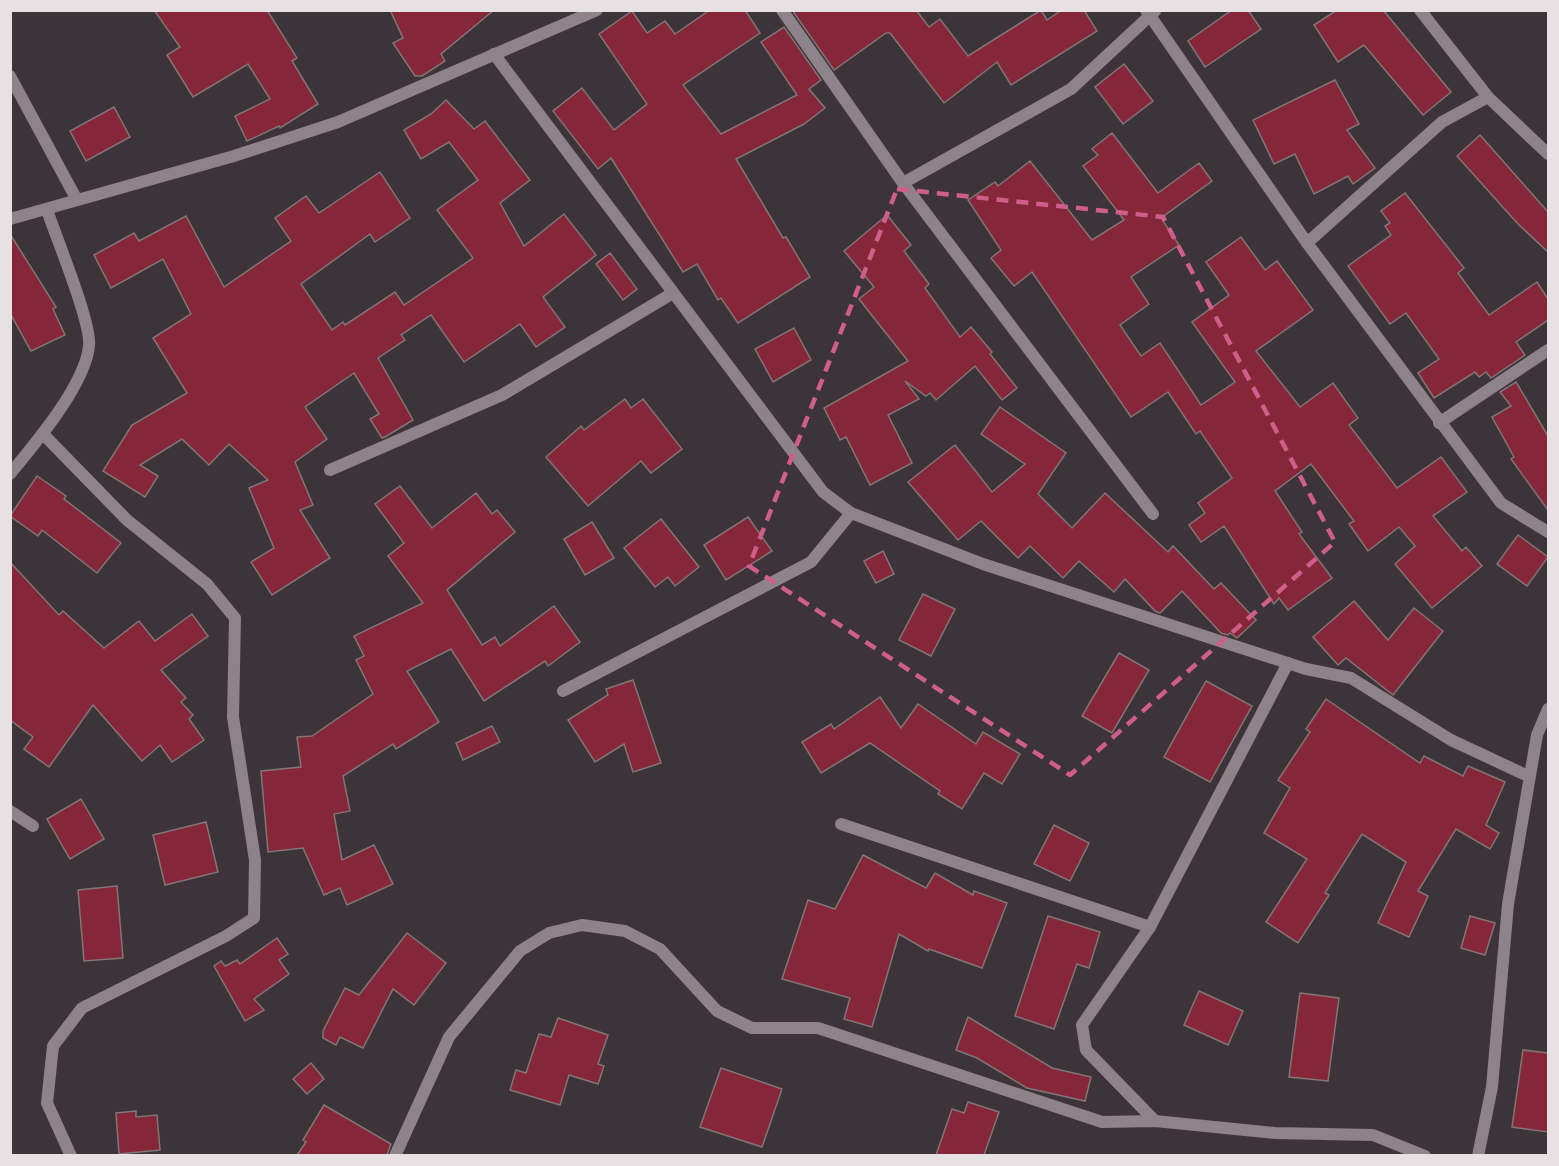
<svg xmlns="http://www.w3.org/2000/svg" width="1559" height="1166" font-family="'Archivo Narrow',sans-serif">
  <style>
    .building { fill: #852739; stroke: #817576; stroke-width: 1.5 }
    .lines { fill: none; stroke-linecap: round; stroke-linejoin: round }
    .street { stroke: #8d8388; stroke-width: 12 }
    .marked { fill: none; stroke: #cf5e8b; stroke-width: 4.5; stroke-dasharray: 12 8; stroke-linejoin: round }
  </style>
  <rect width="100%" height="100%" fill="#3d3439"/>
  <!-- building -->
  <g class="building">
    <path d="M154,10H267L297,58L292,61L318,104L280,128L279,126L247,141L235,116L270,99L248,64L193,97L167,55L180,47Z"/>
    <path d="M390,10H494L441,54L445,61L422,76H415L393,43L403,38Z"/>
    <path d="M710,10H745L760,33L683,85L721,134L797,95L761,42L784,27L821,80L809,89L825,108L804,124L736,159L783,238L786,237L810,277L738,323L721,298L718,300L697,264L683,272L611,158L598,169L553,111L582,88L614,130L647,104L599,34L632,11L647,33L665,21L675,34Z"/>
    <path d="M792,10H916L929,27L940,19L968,56L1041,10L1047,20L1062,10H1084L1097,31L1011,85L997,62L944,103L890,33H886L834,70Z"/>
    <path d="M1232,10H1248L1261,29L1205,67L1188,41Z"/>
    <path d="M1337,10H1383L1451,92L1423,115L1364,45L1338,62L1314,25Z"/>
    <path d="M1124,64L1153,101L1123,124L1095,87Z"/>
    <path d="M1335,80L1359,124L1347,130L1375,168L1353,184L1348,176L1314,194L1295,154L1274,164L1253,120Z"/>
    <path d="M446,100L474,129L485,121L530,180L500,203L524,246L564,214L596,255L543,297L565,327L536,347L520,324L464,362L431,315L401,335L405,340L378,358L413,420L385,437L382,438L370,419L379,414L354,373L305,407L327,439L295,462L313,505L300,510L330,558L272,595L251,562L274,548L249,488L268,480L229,444L209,465L182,439L140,465L158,476L145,497L103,471L132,425L187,393L153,338L191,314L163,259L111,288L94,255L134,233L139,241L186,216L224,287L291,241L275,218L306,196L319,213L380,172L410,218L375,242L370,234L301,284L332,330L343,322L345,325L395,292L404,305L473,258L437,210L478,180L449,142L421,159L404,130L431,114Z"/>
    <path d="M114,107L130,137L86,161L70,131Z"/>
    <path d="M1112,133L1158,193L1199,163L1212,181L1161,218L1179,245L1131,277L1149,304L1120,325L1141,356L1160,343L1201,405L1235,382L1192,322L1229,295L1206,262L1241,237L1265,270L1277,261L1313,310L1256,351L1300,407L1333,383L1358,418L1349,425L1397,488L1441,457L1467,492L1433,516L1462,551L1466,547L1482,566L1432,608L1395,564L1415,546L1399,527L1368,551L1349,524L1354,521L1311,464L1275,491L1302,532L1299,534L1332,578L1288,610L1279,598L1274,604L1224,526L1201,542L1189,525L1205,513L1198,503L1232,478L1200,431L1196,434L1168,392L1131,417L1032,272L1014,286L991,258L1001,250L968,200L995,182L998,186L1030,161L1092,240L1124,220L1083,166L1098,155L1092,149Z"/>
    <path d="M1480,135L1548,212V252L1518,224L1457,156Z"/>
    <path d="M1405,193L1464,268L1458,273L1489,315L1537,282L1548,299V320L1516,342L1525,355L1491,378L1486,372L1479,377L1475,372L1434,398L1418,373L1439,359L1406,313L1390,324L1348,266L1391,235L1385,226L1390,223L1381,211Z"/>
    <path d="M887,215L911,245L904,251L929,284L925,288L960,337L971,327L992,352L990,354L1017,388L1002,400L975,366L936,400L930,393L926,396L905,381L919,399L888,415L912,463L870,485L846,437L840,440L824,408L908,361L859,299L874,287L844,251Z"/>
    <path d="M10,234L56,307L53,309L65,335L31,351L10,313Z"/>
    <path d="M610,253L637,289L623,300L596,264Z"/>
    <path d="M794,328L811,360L773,382L755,349Z"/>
    <path d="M1516,382L1548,436V510L1511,459L1514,457L1492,417L1511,406L1500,392Z"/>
    <path d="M625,399L631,408L643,399L682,449L651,473L641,461L588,506L546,457L581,426L584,430Z"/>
    <path d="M1000,407L1066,453L1038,494L1072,528L1105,493L1168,552L1173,546L1214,589L1221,583L1256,620L1237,638L1230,633L1228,635L1221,633L1182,591L1160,613L1155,611L1125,579L1114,592L1079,561L1063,578L1030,546L1018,558L981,521L958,540L908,482L955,445L992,492L1025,464L981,434Z"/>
    <path d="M37,476L66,496L64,499L121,543L97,573L42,530L38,536L10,516Z"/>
    <path d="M400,486L432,528L476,493L492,514L497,510L515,532L447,590L482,645L495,637L500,646L554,606L580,642L548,666L545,661L484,701L451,649L407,671L439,722L396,749L393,744L343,776L350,811L334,814L342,860L374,845L393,884L347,905L340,888L324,895L303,848L268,852L261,771L301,767L297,737L312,736L373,694L356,660L364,656L354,636L423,603L388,556L404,543L375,504Z"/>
    <path d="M748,517L772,551L726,580L704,545Z"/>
    <path d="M661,519L699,567L675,586L668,577L655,587L624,548Z"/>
    <path d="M592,522L614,558L585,575L564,539Z"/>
    <path d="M1518,535L1548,557L1527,586L1497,564Z"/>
    <path d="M883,551L894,574L876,583L864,561Z"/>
    <path d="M10,562L59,615L63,611L104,648L139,621L155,641L192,614L208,636L161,670L186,698L181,702L193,715L189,719L204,740L172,762L160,745L142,761L93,705L49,767L24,749L33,737L10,720Z"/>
    <path d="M923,594L955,609L931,656L899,640Z"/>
    <path d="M1354,601L1388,640L1414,608L1443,631L1393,695L1346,658L1338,665L1313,637Z"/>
    <path d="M1119,653L1149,670L1112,733L1082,716Z"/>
    <path d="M633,680L661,763L633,772L624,744L595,762L568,720L608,695L606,689Z"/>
    <path d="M1206,681L1252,706L1210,782L1164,757Z"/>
    <path d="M880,697L901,728L918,704L976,744L983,732L1020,754L1002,784L984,773L962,809L938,794L940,791L870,743L821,773L802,742L831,724L834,729Z"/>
    <path d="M1326,699L1420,763L1424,756L1463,776L1468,766L1505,782L1486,825L1499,833L1490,849L1456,829L1418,891L1428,896L1409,937L1378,923L1406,862L1362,834L1325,893L1329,895L1298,943L1266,922L1307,859L1264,833L1290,788L1278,780L1310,732L1306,729Z"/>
    <path d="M492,726L500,742L463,760L456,743Z"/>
    <path d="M81,799L104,839L70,859L47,819Z"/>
    <path d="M206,822L218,872L165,885L153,835Z"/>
    <path d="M1054,825L1089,843L1070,881L1034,864Z"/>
    <path d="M863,855L926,888L935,873L973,895L974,891L1007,903L982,968L929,949L928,951L899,934L872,1027L844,1019L850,998L782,979L808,900L835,909Z"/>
    <path d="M117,886L123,958L84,961L78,890Z"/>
    <path d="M1048,916L1100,932L1089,968L1077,964L1054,1029L1015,1016Z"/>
    <path d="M1470,916L1495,923L1485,955L1461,948Z"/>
    <path d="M407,933L446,963L414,1005L393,989L363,1048L340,1037L336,1045L323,1038V1031L345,988L359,995Z"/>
    <path d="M277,938L288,954L279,960L289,974L254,999L264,1010L245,1021L214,966L221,961L225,966L237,960L240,964Z"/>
    <path d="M1199,991L1243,1011L1228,1045L1184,1025Z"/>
    <path d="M1300,993L1339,998L1328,1081L1289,1077Z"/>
    <path d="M968,1017L1052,1068L1091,1077L1085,1101L1027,1088L977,1058L956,1050Z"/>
    <path d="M558,1018L608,1035L598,1064L604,1066L598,1084L569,1075L560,1105L510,1090L516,1070L526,1073L539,1034L551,1037Z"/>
    <path d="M1523,1050L1548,1053V1132L1512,1127Z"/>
    <path d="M311,1063L324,1079L307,1094L293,1079Z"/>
    <path d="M721,1068L782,1089L762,1147L700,1127Z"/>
    <path d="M968,1102L999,1112L984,1155H936L952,1109L964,1113Z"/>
    <path d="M324,1105L391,1144L387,1155H297L306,1142L303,1140Z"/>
    <path d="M136,1111V1117L157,1115L160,1150L119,1154L116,1113Z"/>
  </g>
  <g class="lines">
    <!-- street -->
    <g class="street">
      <path d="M782,10L903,183L1153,514"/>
      <path d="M1146,10L1307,243L1501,503L1548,532"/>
      <path d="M1420,10L1488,97L1548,154"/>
      <path d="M494,54L823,492L851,513L983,564L1306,669L1351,678L1451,740L1528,776"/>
      <path d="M10,76L77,200"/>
      <path d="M903,183L1071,89L1155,11"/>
      <path d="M10,219L234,156L338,122L597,10"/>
      <path d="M1307,243L1442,122L1488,97"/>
      <path d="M1439,423L1548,350"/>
      <path d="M43,434L127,520L207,584L235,618L233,717L255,860L254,918L226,936L82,1008L53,1046L47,1103L71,1156"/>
      <path d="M330,470L502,395L673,293"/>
      <path d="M10,474C35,444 85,385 89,346C92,324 56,237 47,210"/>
      <path d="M563,691L811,562L851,513"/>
      <path d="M10,811L33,826"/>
      <path d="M841,824L1150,927"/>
      <path d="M1155,1121L1086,1050L1082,1025L1150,927L1288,663"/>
      <path d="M395,1156L449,1037L520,951L549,933L582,925L625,931L660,949L717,1011L752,1028H818L1102,1122L1155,1121L1275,1133L1373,1135L1425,1156"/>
      <path d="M1478,1156L1492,1087L1508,904L1537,735L1548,709"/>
    </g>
  </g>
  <!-- marked area -->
  <path class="marked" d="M897,189L1163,217L1335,542L1070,775L749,566Z"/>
  <!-- border -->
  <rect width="1559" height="1166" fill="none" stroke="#e7e1e4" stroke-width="24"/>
</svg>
